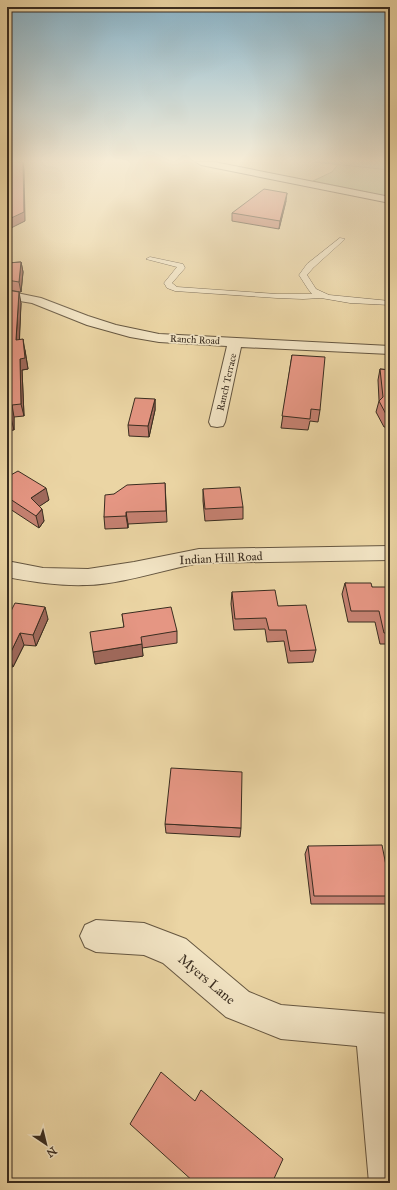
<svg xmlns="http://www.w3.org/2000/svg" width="397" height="1190" font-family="'IM FELL Great Primer',serif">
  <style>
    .green { fill: #b2be8a; stroke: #767655 }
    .water { fill: #98b9a8; stroke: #728172 }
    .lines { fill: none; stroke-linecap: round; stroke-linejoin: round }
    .lane-casing { stroke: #665741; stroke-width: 1 }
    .street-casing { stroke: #665741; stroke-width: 2 }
    .secondary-casing { stroke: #3a2d20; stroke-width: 2 }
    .lane { fill: #f2e4c4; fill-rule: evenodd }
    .street { fill: #f2e4c4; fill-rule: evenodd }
    .secondary { fill: #f2e4c4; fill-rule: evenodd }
    .wall { fill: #c58171; stroke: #3a2d20 }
    .shaded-wall { fill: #a0695c; stroke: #3a2d20 }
    .building { fill: #e59683; stroke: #3a2d20 }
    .labels { text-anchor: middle; stroke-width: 3.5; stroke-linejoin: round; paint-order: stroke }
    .far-street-label { font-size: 10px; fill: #3a2d20; stroke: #f2e4c4 }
    .street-label { font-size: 12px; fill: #3a2d20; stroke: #f2e4c4 }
    .near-street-label { font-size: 14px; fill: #3a2d20; stroke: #f2e4c4 }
  </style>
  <rect width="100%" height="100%" fill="#ebd5a4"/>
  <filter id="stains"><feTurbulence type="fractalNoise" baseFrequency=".005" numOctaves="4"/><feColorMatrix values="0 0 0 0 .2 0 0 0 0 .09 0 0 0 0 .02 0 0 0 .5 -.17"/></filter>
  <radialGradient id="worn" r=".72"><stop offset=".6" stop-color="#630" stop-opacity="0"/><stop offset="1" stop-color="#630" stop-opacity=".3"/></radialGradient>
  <!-- green -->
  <path class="green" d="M340,162H390V197L313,181L332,172Z"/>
  <!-- water -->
  <path class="water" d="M314,162H390V170Z"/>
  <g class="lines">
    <defs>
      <path id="lane" d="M340,238L345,239L313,268L307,275L316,289L329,295L390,301V305L350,303L321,298L303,299L277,298L175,291L167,288L164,283L177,267L146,259L150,257L183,264L185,268L172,283L177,287L277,294H312L308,289L299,275L307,264Z"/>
      <g id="street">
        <path d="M7,291L41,298L88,316L116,325L159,334L390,346V354L241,347L225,422L223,426L217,427L211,426L209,422L227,346L159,342L130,337L87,325L32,303L7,299Z"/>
        <path d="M390,546V560L199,563C163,570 122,584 87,585C59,586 34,582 7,577V561L43,568L88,569L134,562L199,549Z"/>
        <path d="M96,920L144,923L186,939L249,992L281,1005L390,1014V1183H369L357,1046L281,1039L226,1017L163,963L144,955L96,952L85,947L80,936L85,925Z"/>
      </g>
      <path id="secondary" d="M196,162H214L390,197V203L201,165Z"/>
    </defs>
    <!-- lane casing -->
    <use href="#lane" class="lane-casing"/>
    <!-- street casing -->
    <use href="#street" class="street-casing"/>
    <!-- secondary casing -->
    <use href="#secondary" class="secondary-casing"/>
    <!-- lane -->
    <use href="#lane" class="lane"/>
    <!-- street -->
    <use href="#street" class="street"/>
    <!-- secondary -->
    <use href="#secondary" class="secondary"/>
  </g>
  <!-- wall -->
  <g class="wall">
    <path d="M286,201L279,229L232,221V213Z"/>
    <path d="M21,262L23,272L21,292L7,290V263Z"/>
    <path d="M7,290L21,303L19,340L25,350L28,369L22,370L24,416L14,417V430L7,431Z"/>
    <path d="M292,355L320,410L318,422L310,421L308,430L281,428Z"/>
    <path d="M380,369L390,370V427H384L376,412L379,401V400L378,380Z"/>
    <path d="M155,399V410L149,437L129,436L128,425Z"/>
    <path d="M7,474L9,476L49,500L39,506L44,521L39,528L7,507Z"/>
    <path d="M165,483L167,522L128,524V528L105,529L104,517L114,494Z"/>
    <path d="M203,489L243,507V519L205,521L203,501Z"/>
    <path d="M345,583L372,587L390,596V644H380L375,622H348L342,594Z"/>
    <path d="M232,592L278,606L316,650L313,662L288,663L284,641L267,642L265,629L234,630L231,604Z"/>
    <path d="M7,613L48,619L36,646L24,645L13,667L7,666Z"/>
    <path d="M122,614L177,631V643L142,648L143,656L95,664L124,627Z"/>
    <path d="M165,824L241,828L240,837L166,833Z"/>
    <path d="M308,846L390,886V898L387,904H311L305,854Z"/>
  </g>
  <!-- shaded-wall -->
  <g class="shaded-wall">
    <path d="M23,162L24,170L25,221L7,230V220Z"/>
    <path d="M287,193L286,201L279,229L280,221Z"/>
    <path d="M21,262L23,272L21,292L19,282Z"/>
    <path d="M19,292L21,303L19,351L16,340Z"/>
    <path d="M23,339L28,369L22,370L24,416L21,404L20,359Z"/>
    <path d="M155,399V410L149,437L148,426Z"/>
    <path d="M12,405L14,417V430L11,418Z"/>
    <path d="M46,488L49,500L34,510L31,498Z"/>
    <path d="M42,509L44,521L39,528L36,516Z"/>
    <path d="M126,512L128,524V528L126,516Z"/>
    <path d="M45,607L48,619L36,646L33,635Z"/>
    <path d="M20,633L24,645L13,667L9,656Z"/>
    <path d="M142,644L143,656L95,664L93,652Z"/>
  </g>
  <!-- building -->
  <g class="building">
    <path d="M7,162H23L24,212L7,220Z"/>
    <path d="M264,189L287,193L280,221L232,213Z"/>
    <path d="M21,262L19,282L7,280V263Z"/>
    <path d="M7,290L19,292L16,340L23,339L25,358L20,359L21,404L12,405L11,418L7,419Z"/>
    <path d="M292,355L325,357L320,410L311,409L310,419L282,416Z"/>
    <path d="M380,369L390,370V415L387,416L379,401L383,397Z"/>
    <path d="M135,398L155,399L148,426L128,425Z"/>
    <path d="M18,471L46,488L31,498L42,509L36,516L7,497V474L9,476Z"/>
    <path d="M165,483L166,511L126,512V516L104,517L105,495L114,494L127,485Z"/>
    <path d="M240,487L243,507L205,509L203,489Z"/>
    <path d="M345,583H371L372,587H388L390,596V633H384L379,611H351Z"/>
    <path d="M275,590L278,606L306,605L316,650L290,651L286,630H269L266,618L235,619L232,592Z"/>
    <path d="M15,603L45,607L33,635L20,633L9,656L7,655V613H10Z"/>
    <path d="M171,607L177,631L141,637L142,644L93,652L90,632L124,627L122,614Z"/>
    <path d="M171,768L242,772L241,828L165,824Z"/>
    <path d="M382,845L390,886V896H314L308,846Z"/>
    <path d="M161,1072L195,1101L201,1090L283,1159L272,1183H195L130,1124Z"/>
  </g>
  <!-- sky -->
  <linearGradient id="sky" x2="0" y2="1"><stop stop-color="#88b6ce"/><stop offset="0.49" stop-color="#f6ecd6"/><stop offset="1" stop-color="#f6ecd6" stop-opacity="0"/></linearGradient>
  <rect width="397" height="328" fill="url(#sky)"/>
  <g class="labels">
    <!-- far-street labels -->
    <g class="far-street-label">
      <text transform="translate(195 339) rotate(3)" y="4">Ranch Road</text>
      <text transform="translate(226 382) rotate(-77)" y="4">Ranch Terrace</text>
    </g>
    <!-- street labels -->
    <g class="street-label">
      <text transform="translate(221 558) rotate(-3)" y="4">Indian Hill Road</text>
    </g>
    <!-- near-street labels -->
    <g class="near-street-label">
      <text transform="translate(207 979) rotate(40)" y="5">Myers Lane</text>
    </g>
  </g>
  <!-- margin -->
  <rect width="397" height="1190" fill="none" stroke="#ebd5a4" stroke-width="24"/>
  <rect x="8" y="8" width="381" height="1174" fill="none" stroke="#3a2d20" stroke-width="2"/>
  <rect x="12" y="12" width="373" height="1166" fill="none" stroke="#3a2d20"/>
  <!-- north arrow -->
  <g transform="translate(46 1144) rotate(145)" stroke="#f2e4c4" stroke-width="3" paint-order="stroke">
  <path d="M0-3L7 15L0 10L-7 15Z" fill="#3a2d20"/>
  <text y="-6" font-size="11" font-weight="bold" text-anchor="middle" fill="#3a2d20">N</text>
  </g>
  <rect width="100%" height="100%" filter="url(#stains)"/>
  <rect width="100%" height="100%" fill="url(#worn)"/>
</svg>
